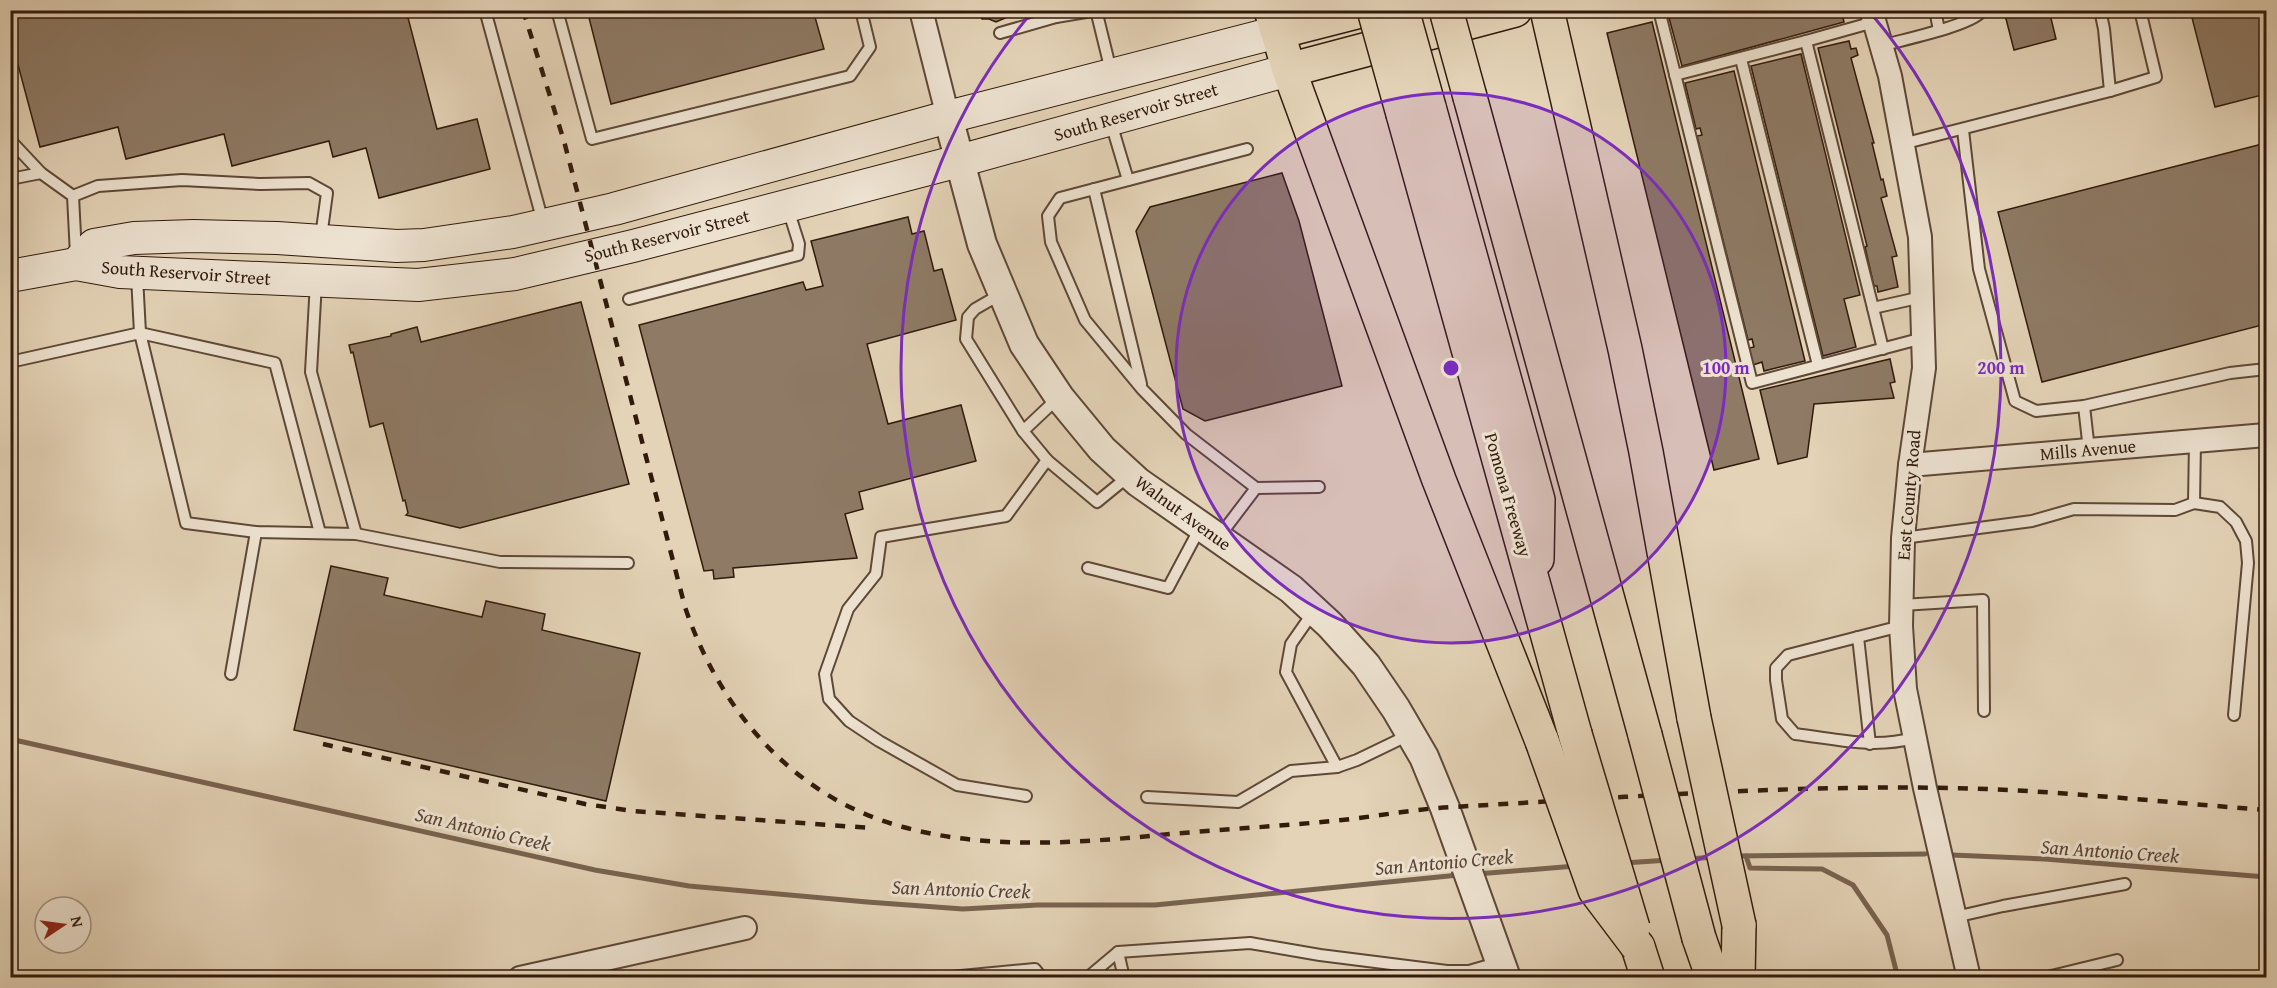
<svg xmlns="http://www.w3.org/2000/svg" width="2277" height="988" font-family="'Gentium Book Plus',serif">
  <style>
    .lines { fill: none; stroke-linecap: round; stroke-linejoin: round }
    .stream { stroke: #786350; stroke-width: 5 }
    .building { fill: #8e7a65; stroke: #311a0c; stroke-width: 1.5 }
    .service-casing { stroke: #5e4837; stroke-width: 14 }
    .minor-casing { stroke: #5e4837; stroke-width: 26 }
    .tertiary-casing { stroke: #5e4837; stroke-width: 32 }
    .secondary-casing { stroke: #311a0c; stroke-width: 34 }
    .primary-casing { stroke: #311a0c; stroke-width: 36 }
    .motorway-casing { stroke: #311a0c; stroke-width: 36 }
    .service { stroke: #ede2d0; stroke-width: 10 }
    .minor { stroke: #ede2d0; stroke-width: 22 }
    .tertiary { stroke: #ede2d0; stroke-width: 28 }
    .secondary { stroke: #ede2d0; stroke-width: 32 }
    .primary { stroke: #e4d3b7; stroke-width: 33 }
    .motorway { stroke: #e4d3b7; stroke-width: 33 }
    .rail { stroke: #311a0c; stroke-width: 4.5; stroke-dasharray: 10 10; stroke-linecap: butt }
    .motorway-bridge-casing { stroke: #311a0c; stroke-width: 36; stroke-linecap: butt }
    .motorway-bridge { stroke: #e4d3b7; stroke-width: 33 }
    .ring { fill: none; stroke: #7b2cbf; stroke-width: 3 }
    .labels { text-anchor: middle; stroke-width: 6; stroke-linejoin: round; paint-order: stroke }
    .street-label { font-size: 18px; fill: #311a0c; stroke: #ede2d0 }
    .water-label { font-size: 20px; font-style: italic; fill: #5a4534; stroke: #ede2d0 }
    .centre { fill: #7b2cbf; stroke: #ede2d0; stroke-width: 3 }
    .ring-label { font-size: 18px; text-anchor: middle; font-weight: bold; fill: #7b2cbf; stroke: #ede2d0; stroke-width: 6; stroke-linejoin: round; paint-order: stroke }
  </style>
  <rect width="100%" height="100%" fill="#e4d3b7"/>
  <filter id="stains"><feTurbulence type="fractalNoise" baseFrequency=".00333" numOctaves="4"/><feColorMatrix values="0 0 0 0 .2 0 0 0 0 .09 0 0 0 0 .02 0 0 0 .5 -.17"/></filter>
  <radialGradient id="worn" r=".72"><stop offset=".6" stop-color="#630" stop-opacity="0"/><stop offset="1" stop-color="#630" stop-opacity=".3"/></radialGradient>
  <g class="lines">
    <!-- stream -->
    <g class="stream">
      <path d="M10,739L595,870L689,886L867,902L963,909L1037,905H1155L1459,875"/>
      <path d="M1952,855L2045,859L2266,877"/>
      <path d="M1735,856L1925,854"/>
      <path d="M1746,856L1750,868L1822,869L1853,885L1887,935L1898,978"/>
      <path d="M1690,859L1713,857"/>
      <path d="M1624,863L1669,860"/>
      <path d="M1477,874L1576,866"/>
    </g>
  </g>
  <!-- building -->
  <g class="building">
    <path d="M10,10H406L437,129L477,119L490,169L379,198L366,148L333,157L329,141L232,166L224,134L126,159L118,127L40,147L10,35Z"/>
    <path d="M587,10H813L824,49L611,104Z"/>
    <path d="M977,10H1017V13L996,22L989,19H982Z"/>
    <path d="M1681,10H1684L1685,13L1695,10H1841L1844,22L1682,66L1668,14Z"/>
    <path d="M2007,10H2049L2056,39L2014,50L2005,15Z"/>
    <path d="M2190,10H2266V94L2215,107Z"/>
    <path d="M1652,22L1759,459L1714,470L1607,33Z"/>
    <path d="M1849,41L1851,49L1856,48L1858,55L1851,58L1874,143H1872L1881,180L1883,179L1887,196L1881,198L1897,256L1892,257L1898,287L1878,292L1877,286H1874L1865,247L1867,246L1818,48Z"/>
    <path d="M1801,54L1860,295L1844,299L1856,347L1823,356L1751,66Z"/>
    <path d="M1734,71L1805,361L1764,371L1762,362L1753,365L1749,348L1754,347L1752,339L1748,340L1697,136L1702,135L1700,128L1696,129L1685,83Z"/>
    <path d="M2266,143V324L2042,382L1998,212Z"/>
    <path d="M1282,173L1299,221L1342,386L1205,421L1183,409L1136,231L1150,207Z"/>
    <path d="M908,217L912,234L924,231L934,271L942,269L956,320L867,344L888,424L961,405L976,461L859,492L863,509L845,514L857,558L733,568L734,577L714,579L713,570L704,571L639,325L803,282L806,290L823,286L811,241Z"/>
    <path d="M581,302L629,484L460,528L406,515L408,513L405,500L403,501L383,423L370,427L353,352L351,353L349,345L391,336V334L417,327L421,342Z"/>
    <path d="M1890,359L1895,382L1890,383L1894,398L1814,404L1807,457L1778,464L1760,390Z"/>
    <path d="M331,566L388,578L384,595L482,617L486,601L545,614L542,630L640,653L606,801L294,730Z"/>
  </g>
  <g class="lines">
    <defs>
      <g id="service">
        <path d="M485,10L543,222"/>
        <path d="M557,10L592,139L850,76L870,47L861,10"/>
        <path d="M1096,10L1111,71"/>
        <path d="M1659,10L1752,383L1923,338"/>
        <path d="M1935,10L1939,30"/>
        <path d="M1056,17L1098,10"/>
        <path d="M1874,22L1806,41L1873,308L1922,297"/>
        <path d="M1000,33L1056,17L1054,10"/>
        <path d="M1881,46C1901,40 1975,25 1983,10"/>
        <path d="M1741,59L1818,365"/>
        <path d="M1675,75L1806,41"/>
        <path d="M2110,91L2156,77L2140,10"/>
        <path d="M1111,123L1128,180"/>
        <path d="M1963,130L1979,269L2015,401L2036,411L2084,406L2230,373L2266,369"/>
        <path d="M10,140L41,173L73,196L76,255"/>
        <path d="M1902,144L2110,91L2104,29L2100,10"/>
        <path d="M10,179L41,173"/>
        <path d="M1094,189L1141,384"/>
        <path d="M73,196L98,186L182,180L260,184L309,183L327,193L321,237"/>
        <path d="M137,276L140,333L186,523L256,532L356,534L500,562L628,563"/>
        <path d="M316,282L311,372L356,534"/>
        <path d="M1001,294L975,309L968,317L966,339L1023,431L1059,397"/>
        <path d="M629,299L798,255L799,244L788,209"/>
        <path d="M1873,308L1883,349"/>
        <path d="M10,362L140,333L275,363L320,533"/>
        <path d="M2084,406L2089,450"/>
        <path d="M1023,431L1047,460L1006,516L881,537L876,574L848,609L825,674L829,699L849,721L879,741L957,785L1026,796"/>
        <path d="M1047,460L1097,502L1130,475"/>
        <path d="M1256,488L1319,487"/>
        <path d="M2194,503L2220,507L2236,522L2246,541L2248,563L2234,715"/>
        <path d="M1218,538L1256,488L1186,434L1142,389L1085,320L1051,242L1048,216L1060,198L1247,149"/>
        <path d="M1903,538L2032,521L2074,509L2175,510L2194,503L2195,441"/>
        <path d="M1088,568L1168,588L1201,526"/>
        <path d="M1902,605L1983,600L1984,711"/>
        <path d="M1901,626L1788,655L1776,668V680L1782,719L1795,734C1837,739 1873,749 1914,738"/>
        <path d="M1858,637L1870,744"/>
        <path d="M231,674L256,532"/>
        <path d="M1337,767L1357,760L1411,734"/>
        <path d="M1147,797L1238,802L1291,771L1337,767L1286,672L1291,644L1314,611"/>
        <path d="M1955,917L2003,906L2125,884"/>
        <path d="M940,978L1035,969L1042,978"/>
        <path d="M1087,978L1118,952"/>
        <path d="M1124,978L1118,952L1250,943L1320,955L1447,971H1469L1500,962"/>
        <path d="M2043,978L2117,960"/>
      </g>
      <g id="minor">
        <path d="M921,10L948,117"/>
        <path d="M1871,10L1890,76L1920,237L1924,368L1910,465L1903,538L1901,626L1905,689L1925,788L1969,978"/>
        <path d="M1910,465L2266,435"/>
        <path d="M520,978L745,928"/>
      </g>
      <path id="tertiary" d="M948,117L982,244L1024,344L1060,398L1102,449L1138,482L1291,589L1330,625L1366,665L1396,709L1424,757L1445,808L1506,978"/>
      <g id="secondary">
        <path d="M76,264L94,245L134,238L193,236L277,238L397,246L424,245L513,232L614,209L948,117L1278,32"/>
        <path d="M10,276L76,264L120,272L418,285L515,274L633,246L959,161L1289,70"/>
      </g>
      <g id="primary">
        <path d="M1278,32L1364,10"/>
        <path d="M1289,70L1515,10"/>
      </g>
      <g id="motorway">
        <path d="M1271,10L1289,70L1439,480L1542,741"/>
        <path d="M1547,10L1625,349L1646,452L1694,718"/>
        <path d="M1470,97L1645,735"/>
        <path d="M1429,107L1538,500L1537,559"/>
        <path d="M1403,114L1575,734"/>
        <path d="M1699,938L1713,978"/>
        <path d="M1638,947L1648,978"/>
        <path d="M1738,978L1739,925"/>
      </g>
    </defs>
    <!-- service casing -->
    <use href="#service" class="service-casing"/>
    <!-- minor casing -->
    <use href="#minor" class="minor-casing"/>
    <!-- tertiary casing -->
    <use href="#tertiary" class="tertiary-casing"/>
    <!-- secondary casing -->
    <use href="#secondary" class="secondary-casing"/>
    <!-- primary casing -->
    <use href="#primary" class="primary-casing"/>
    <!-- motorway casing -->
    <use href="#motorway" class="motorway-casing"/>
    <!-- service -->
    <use href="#service" class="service"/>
    <!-- minor -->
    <use href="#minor" class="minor"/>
    <!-- tertiary -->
    <use href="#tertiary" class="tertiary"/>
    <!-- secondary -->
    <use href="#secondary" class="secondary"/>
    <!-- primary -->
    <use href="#primary" class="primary"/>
    <!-- motorway -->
    <use href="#motorway" class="motorway"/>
    <!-- rail -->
    <g class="rail">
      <path d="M523,10L564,141L685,607C720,711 794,798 903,827C979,848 1061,844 1139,837C1207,830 1275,827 1342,820C1379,816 1415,809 1452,807C1630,797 1809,783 1987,789C2080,793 2174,803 2266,810"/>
      <path d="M323,744L585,804L633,811L871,828"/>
    </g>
    <defs>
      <g id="motorway-bridge">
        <path d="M1374,10L1403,114"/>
        <path d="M1402,10L1429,107"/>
        <path d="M1446,10L1470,97"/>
        <path d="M1694,718L1739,925"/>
        <path d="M1575,734L1633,928"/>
        <path d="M1645,735L1699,938"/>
        <path d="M1542,741L1595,890L1638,947"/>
      </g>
    </defs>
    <!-- motorway-bridge casing -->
    <use href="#motorway-bridge" class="motorway-bridge-casing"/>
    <!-- motorway-bridge -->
    <use href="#motorway-bridge" class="motorway-bridge"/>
  </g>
  <!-- distance rings -->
  <circle cx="1451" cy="368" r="275" fill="#7b2cbf" fill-opacity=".12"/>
  <g class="ring">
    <circle cx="1451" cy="368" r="275"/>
    <path d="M1869 11A550 550 0 1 1 1033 11"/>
  </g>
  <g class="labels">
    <!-- street labels -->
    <g class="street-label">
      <text transform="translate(1136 112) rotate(-16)" y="6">South Reservoir Street</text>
      <text transform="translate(667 236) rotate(-14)" y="6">South Reservoir Street</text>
      <text transform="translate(186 273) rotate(4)" y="6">South Reservoir Street</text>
      <text transform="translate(2088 450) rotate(-5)" y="6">Mills Avenue</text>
      <text transform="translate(1508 495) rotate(74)" y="6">Pomona Freeway</text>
      <text transform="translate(1909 495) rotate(-85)" y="6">East County Road</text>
      <text transform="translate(1183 513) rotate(36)" y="6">Walnut Avenue</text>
    </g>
    <!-- water labels -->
    <g class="water-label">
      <text transform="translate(483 829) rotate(13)" y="7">San Antonio Creek</text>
      <text transform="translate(2110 851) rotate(4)" y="7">San Antonio Creek</text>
      <text transform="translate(1444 862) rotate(-5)" y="7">San Antonio Creek</text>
      <text transform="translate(961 889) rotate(2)" y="7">San Antonio Creek</text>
    </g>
  </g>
  <circle cx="1451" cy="368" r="9" class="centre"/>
  <g class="ring-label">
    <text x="1726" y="374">100 m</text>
    <text x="2001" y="374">200 m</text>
  </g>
  <!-- margin -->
  <rect width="2277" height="988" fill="none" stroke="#e4d3b7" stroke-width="36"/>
  <rect x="12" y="12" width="2253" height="964" fill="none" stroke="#311a0c" stroke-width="3"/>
  <rect x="18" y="18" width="2241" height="952" fill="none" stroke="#311a0c" stroke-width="1.5"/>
  <!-- north arrow -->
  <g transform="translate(63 925) rotate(77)"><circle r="28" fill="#ede2d0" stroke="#a29282" stroke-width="1.5"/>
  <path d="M0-4.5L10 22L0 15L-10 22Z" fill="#8f2418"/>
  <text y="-9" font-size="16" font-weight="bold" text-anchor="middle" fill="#311a0c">N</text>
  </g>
  <rect width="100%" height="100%" filter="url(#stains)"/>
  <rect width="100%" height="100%" fill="url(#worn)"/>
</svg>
